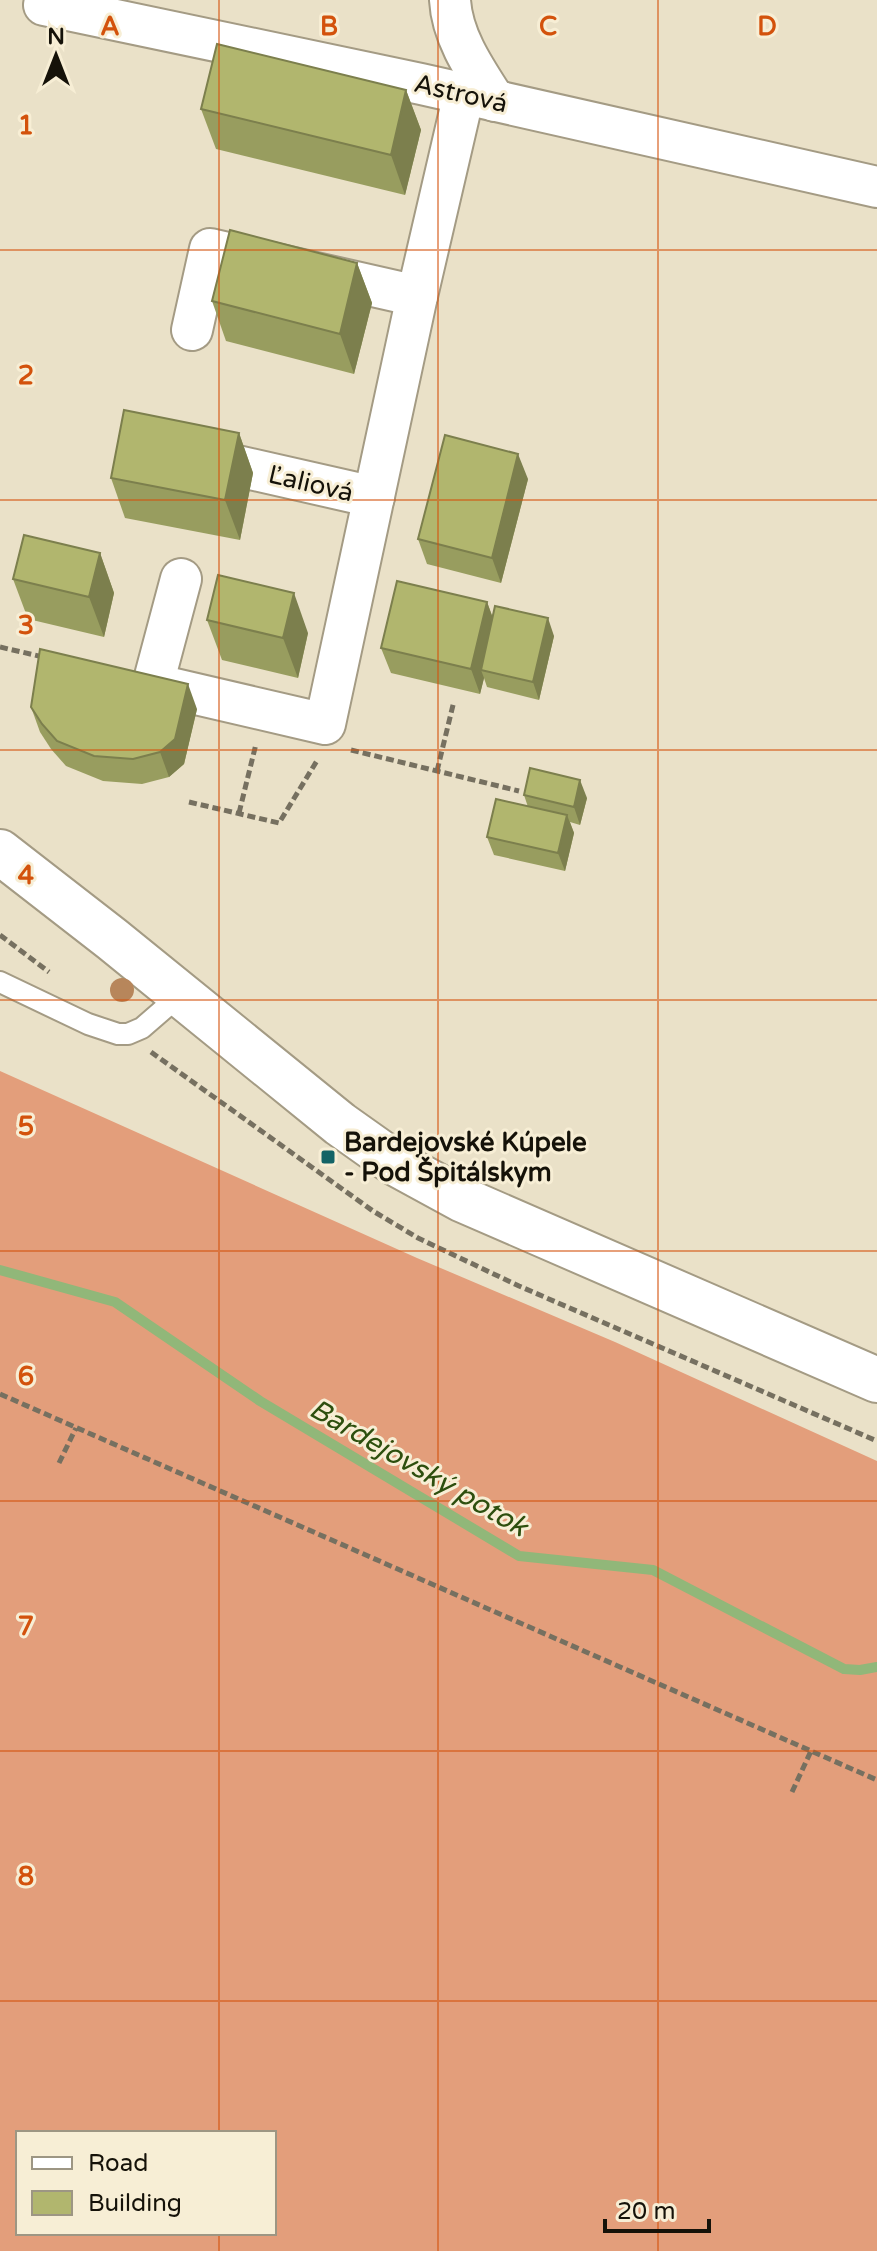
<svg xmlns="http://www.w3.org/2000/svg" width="877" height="2251" font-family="'Varela Round',sans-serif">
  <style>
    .forest { fill: #e39e7b; fill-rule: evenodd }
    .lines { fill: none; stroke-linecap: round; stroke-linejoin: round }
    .stream { stroke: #91b779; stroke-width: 10 }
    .service-casing { stroke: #a49b84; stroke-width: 24 }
    .minor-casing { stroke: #a49b84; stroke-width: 44 }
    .tertiary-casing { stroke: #a49b84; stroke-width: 48 }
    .path { stroke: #767060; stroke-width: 5; stroke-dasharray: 8 4; stroke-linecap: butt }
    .service { stroke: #fff; stroke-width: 20 }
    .minor { stroke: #fff; stroke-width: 40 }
    .tertiary { stroke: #fff; stroke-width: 44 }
    .tree { fill: #b7865b }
    .wall { fill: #989d5f }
    .shaded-wall { fill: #7c7f4d }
    .building { fill: #b1b66e; stroke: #7c7f4d; stroke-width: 2 }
    .grid { fill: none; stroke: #d3520c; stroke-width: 2; stroke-opacity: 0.55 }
    .poi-dot { fill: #136366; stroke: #f7eed5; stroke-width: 3 }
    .labels { text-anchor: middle; stroke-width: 6; stroke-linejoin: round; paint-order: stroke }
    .street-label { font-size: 26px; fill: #151209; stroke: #f7eed5 }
    .poi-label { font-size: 26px; font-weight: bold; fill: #151209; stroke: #f7eed5; text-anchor: start }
    .water-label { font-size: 28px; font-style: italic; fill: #2d4f0e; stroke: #f7eed5 }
    .grid-label { font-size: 26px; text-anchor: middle; font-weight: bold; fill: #d3520c; stroke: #f7eed5; stroke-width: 6; stroke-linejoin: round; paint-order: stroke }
  </style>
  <rect width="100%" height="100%" fill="#eae1c8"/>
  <!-- forest -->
  <path class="forest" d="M0,1071L417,1258L615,1342L877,1461V2251H0ZM18,2133H274V2233H18Z"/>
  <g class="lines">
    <!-- stream -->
    <path class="stream" d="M0,1270L115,1302L260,1401L519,1556L653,1570L844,1669L860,1670L877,1667"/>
    <defs>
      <path id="service" d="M0,982L88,1024L118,1034H128L142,1028L180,995"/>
      <g id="minor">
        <path d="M450,0C452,37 475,70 495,101"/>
        <path d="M44,5L421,84L877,187"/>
        <path d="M192,330L210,249L417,296"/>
        <path d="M202,458L374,497"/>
        <path d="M181,579L153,684L325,724L417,296L464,94"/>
      </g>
      <path id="tertiary" d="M0,852L112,939L340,1124L395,1163L461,1199L877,1380"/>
    </defs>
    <!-- service casing -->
    <use href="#service" class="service-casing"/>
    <!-- minor casing -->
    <use href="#minor" class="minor-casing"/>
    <!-- tertiary casing -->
    <use href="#tertiary" class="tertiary-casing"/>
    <!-- path -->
    <g class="path">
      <path d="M0,647L43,657"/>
      <path d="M351,750L519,791"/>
      <path d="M437,771L454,701"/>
      <path d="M189,802L279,823L318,759"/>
      <path d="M239,813L256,744"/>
      <path d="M0,935L49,972"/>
      <path d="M151,1052L373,1211L418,1238L519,1286L877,1441"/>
      <path d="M0,1394L877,1780"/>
      <path d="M59,1463L76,1428"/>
      <path d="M792,1792L811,1751"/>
    </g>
    <!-- service -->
    <use href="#service" class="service"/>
    <!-- minor -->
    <use href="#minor" class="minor"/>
    <!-- tertiary -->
    <use href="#tertiary" class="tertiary"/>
  </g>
  <!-- trees -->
  <circle class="tree" cx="122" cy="990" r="12"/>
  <!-- wall -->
  <g class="wall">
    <path d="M406,90L421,130L405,195L216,149L201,109Z"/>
    <path d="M357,263L372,303L354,374L226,341L212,301Z"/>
    <path d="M239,433L253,473L240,540L125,518L111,478Z"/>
    <path d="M528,479L501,583L427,564L418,539Z"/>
    <path d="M100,553L114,593L104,637L28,619L13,579Z"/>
    <path d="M487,602L493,618L554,636L539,700L487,687L484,678L480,694L391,673L381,648Z"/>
    <path d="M207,620L308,633L298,678L222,660Z"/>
    <path d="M31,707L197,709L184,764L169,777L142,784L103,781L66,766L51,749L40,732Z"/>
    <path d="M524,795L587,798L580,825L570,822L574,833L565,871L494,855L487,837L528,807Z"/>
  </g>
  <!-- shaded-wall -->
  <g class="shaded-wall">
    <path d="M406,90L421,130L405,195L391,155Z"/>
    <path d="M357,263L372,303L354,374L340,334Z"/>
    <path d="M239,433L253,473L240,540L225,500Z"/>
    <path d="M518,454L528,479L501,583L492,558Z"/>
    <path d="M100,553L114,593L104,637L89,597Z"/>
    <path d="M294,593L308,633L298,678L283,638Z"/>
    <path d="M487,602L496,627L481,670L484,678L480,694L471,669Z"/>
    <path d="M548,618L554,636L539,700L533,682Z"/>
    <path d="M188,684L197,709L184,764L169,777L160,752Z"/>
    <path d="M580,780L587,798L580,825L574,807Z"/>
    <path d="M567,815L574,833L565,871L558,853Z"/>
  </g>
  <!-- building -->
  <g class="building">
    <path d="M217,44L406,90L391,155L201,109Z"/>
    <path d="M230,230L357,263L340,334L212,301Z"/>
    <path d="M124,410L239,433L225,500L111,478Z"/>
    <path d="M445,435L518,454L492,558L418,539Z"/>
    <path d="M24,535L100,553L89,597L13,579Z"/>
    <path d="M218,575L294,593L283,638L207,620Z"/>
    <path d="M397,581L487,602L471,669L381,648Z"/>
    <path d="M495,606L548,618L533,682L481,670Z"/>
    <path d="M40,649L188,684L175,739L160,752L133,759L94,756L57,741L42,724L31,707Z"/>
    <path d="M530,768L580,780L574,807L524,795Z"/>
    <path d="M496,799L567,815L558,853L487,837Z"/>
  </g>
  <!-- grid -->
  <path class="grid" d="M219,0V2133M438,0V2251M658,0V2251M0,250H877M0,500H877M0,750H877M0,1000H877M0,1251H877M0,1501H877M0,1751H877M0,2001H877M219,2233V2251"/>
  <!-- markers -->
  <rect class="poi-dot" x="320" y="1149" width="16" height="16" rx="4"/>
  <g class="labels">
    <!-- street labels -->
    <g class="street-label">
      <text transform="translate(461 93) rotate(13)" y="9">Astrová</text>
      <text transform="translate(311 483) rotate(13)" y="9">Ľaliová</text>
    </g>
    <!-- poi labels -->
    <g class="poi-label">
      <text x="344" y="1151">Bardejovské Kúpele<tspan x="344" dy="30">- Pod Špitálskym</tspan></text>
    </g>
    <!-- water labels -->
    <g class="water-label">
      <text transform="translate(419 1467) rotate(30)" y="10">Bardejovský potok</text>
    </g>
  </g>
  <g class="grid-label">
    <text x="110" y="35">A</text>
    <text x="329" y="35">B</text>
    <text x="548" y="35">C</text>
    <text x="767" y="35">D</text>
    <text x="26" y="134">1</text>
    <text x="26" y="384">2</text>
    <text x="26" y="634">3</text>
    <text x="26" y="884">4</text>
    <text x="26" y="1135">5</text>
    <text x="26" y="1385">6</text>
    <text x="26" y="1635">7</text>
    <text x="26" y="1885">8</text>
  </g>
  <!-- legend -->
  <rect x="16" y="2131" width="260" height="104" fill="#f7eed5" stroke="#9d9683" stroke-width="2"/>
  <rect x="32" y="2157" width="40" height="12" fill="#ffffff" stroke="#9d9683" stroke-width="2"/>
  <text x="88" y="2171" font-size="24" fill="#151209">Road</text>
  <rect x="32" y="2191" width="40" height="24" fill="#b1b66e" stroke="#9d9683" stroke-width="2"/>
  <text x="88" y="2211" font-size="24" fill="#151209">Building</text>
  <!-- north arrow -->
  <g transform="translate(56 56)" stroke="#f7eed5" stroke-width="6" paint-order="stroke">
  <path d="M0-6L14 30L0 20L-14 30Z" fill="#151209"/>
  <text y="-12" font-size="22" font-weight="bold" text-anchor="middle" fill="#151209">N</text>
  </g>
  <!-- scale -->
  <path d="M605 2219v12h104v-12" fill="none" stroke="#151209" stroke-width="4"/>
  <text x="617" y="2219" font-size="24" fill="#151209" stroke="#f7eed5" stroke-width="6" paint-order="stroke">20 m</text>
</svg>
